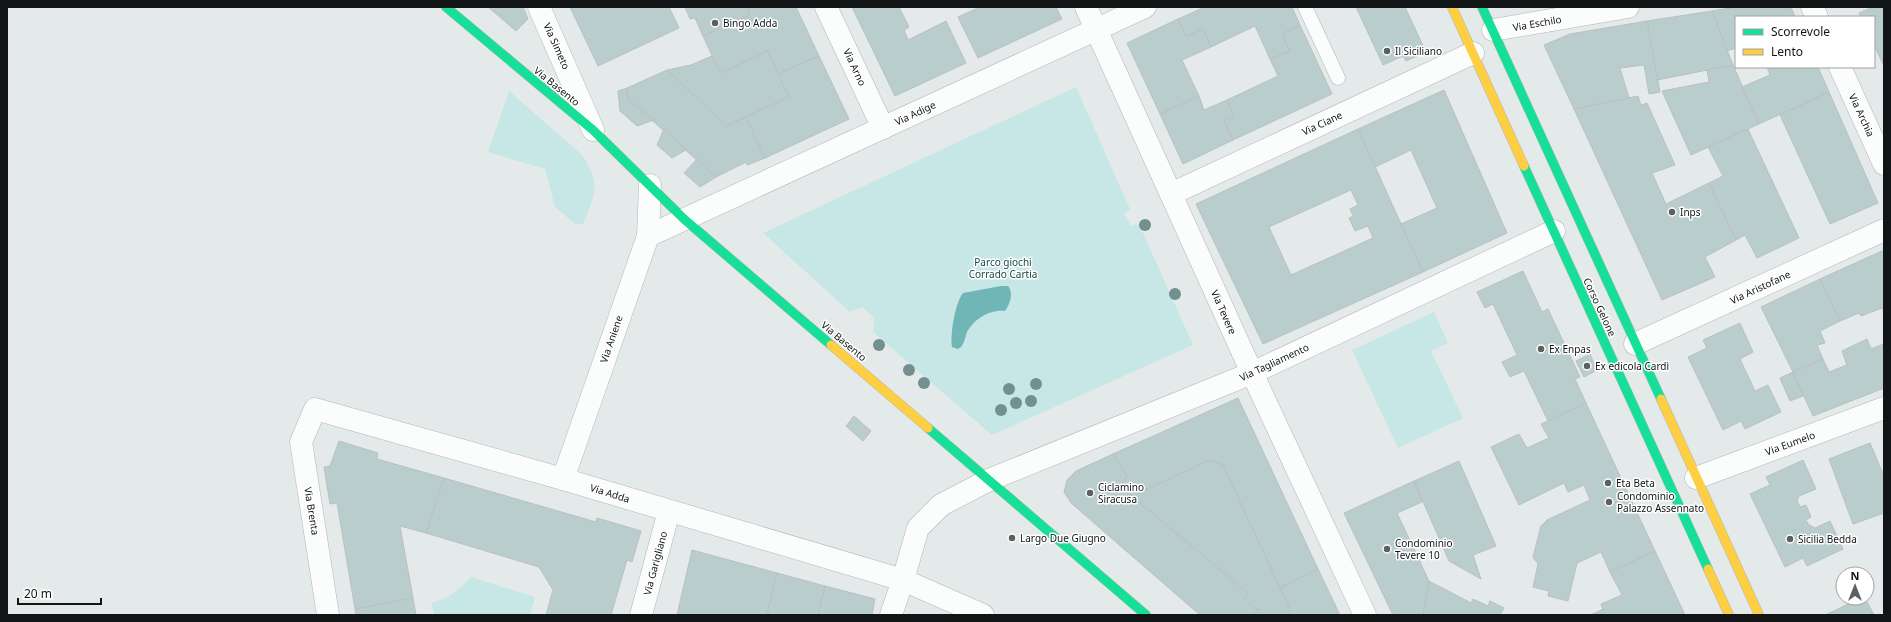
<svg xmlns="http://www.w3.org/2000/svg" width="1891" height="622" font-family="'Noto Sans',sans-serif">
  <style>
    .green { fill: #c6e7e6 }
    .water { fill: #71b6b6 }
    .building { fill: #b9cdcd; stroke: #bbbfbf; fill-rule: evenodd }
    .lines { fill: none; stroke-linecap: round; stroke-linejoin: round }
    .lane-casing { stroke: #b1b6b6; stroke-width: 15 }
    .street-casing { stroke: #b1b6b6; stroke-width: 23 }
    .fast-casing { stroke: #b1b6b6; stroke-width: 10 }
    .slow-casing { stroke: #b1b6b6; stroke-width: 10 }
    .lane { stroke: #fbfcfc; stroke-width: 14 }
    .street { stroke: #fbfcfc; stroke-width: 22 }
    .fast { stroke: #16e098; stroke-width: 9 }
    .slow { stroke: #ffcf43; stroke-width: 9 }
    .tree { fill: #748f8f }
    .poi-dot { fill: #5b6060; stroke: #fff; stroke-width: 1.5 }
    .labels { text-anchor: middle; stroke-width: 3; stroke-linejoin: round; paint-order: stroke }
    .poi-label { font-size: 10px; fill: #111515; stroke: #fff; text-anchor: start }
    .street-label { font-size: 10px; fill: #111515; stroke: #fff }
    .park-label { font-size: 10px; fill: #194544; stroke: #fff }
  </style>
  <rect width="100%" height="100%" fill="#e4eaea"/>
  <!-- green -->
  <g class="green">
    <path d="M1076,87L1130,209L1124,214L1131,226L1139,224L1193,345L992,435L873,332L874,318L862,307L850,312L763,233Z"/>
    <path d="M509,91L581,154C602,183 595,194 583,224H575L555,207L545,169L488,152Z"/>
    <path d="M1434,312L1448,343L1431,351L1463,418L1398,448L1352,350Z"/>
    <path d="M471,577L535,597L530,615H434L432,603C450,597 458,591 471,577Z"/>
  </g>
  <!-- water -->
  <path class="water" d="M1001,286H1008C1014,293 1010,304 1005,311C990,309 974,319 967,332C965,337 965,342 961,347L958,349L952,347C950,334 955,303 963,293Z"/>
  <!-- building -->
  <g class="building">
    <path d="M488,7H523L528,19L516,31Z"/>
    <path d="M570,7H669L679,28L598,66Z"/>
    <path d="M685,7H747L750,15L703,36L695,18L690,19Z"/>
    <path d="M747,7H796L819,56L778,74L768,51L720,73L703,36L750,15Z"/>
    <path d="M852,7H899L909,27L904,30L908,40L946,21L966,63L895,96Z"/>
    <path d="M980,7H1056L1062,19L978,58L958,17Z"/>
    <path d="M1205,7H1292L1300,25L1282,34L1290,51L1270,59L1255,26L1211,47L1203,29L1186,37L1178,19Z"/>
    <path d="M1356,7H1405L1426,52L1406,61L1403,56L1383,65Z"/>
    <path d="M1735,7H1791L1795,17H1736V48L1727,51L1712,11Z"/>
    <path d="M1873,7H1884V66L1874,45V17H1861L1859,13Z"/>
    <path d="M1712,11L1733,65L1657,80L1647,21Z"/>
    <path d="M1178,19L1186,37L1203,29L1211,47L1182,60L1199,96L1160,114L1127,43Z"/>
    <path d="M1647,21L1660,92L1649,94L1644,65L1620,68L1629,98L1574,109L1544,45L1570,34Z"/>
    <path d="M1300,25L1332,94L1233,140L1224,121L1234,116L1227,100L1278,76L1270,59L1290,51L1282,34Z"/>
    <path d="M768,51L789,97L726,126L667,70L691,65L712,56L720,73Z"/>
    <path d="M819,56L849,119L765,158L746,117L789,97L778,74Z"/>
    <path d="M1733,65L1759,124L1691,155L1662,91L1709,82L1707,70Z"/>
    <path d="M1767,67H1818L1829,92L1759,124L1742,87L1770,75Z"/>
    <path d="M667,70L726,126L746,117L765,158L747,165L746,162L716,177L628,99L627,88Z"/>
    <path d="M627,88L628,99L654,120L637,126L620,111L618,91Z"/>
    <path d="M1444,90L1507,233L1423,272L1401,224L1437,208L1411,150L1375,167L1358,129Z"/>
    <path d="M1829,92L1878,203L1830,224L1780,115Z"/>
    <path d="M1199,96L1204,110L1227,100L1234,116L1224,121L1233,140L1183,164L1160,114Z"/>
    <path d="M1638,96L1641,105L1647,103L1675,165L1652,173L1666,204L1709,183L1736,240L1705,257L1715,277L1662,300L1574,109Z"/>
    <path d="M664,129L686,150L672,158L657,145Z"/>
    <path d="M1358,129L1423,272L1263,344L1196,204ZM1351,190L1358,205L1350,209L1353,216L1349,218L1355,231L1368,226L1373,238L1291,275L1269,227Z"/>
    <path d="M1748,129L1799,238L1757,258L1745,235L1736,240L1709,183L1723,176L1708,147Z"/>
    <path d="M697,159L716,177L700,187L684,173Z"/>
    <path d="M1884,250V312L1882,308L1861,316L1859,313L1840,321L1820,279Z"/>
    <path d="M1523,271L1542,312L1548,309L1580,377L1575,379L1586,403L1548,421L1524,371L1510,377L1502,362L1517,355L1493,304L1485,308L1477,292Z"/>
    <path d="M1820,279L1840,321L1820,331L1825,343L1817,345L1823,359L1793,372L1761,307Z"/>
    <path d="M1740,323L1753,352L1740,359L1755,391L1768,385L1781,412L1745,429L1741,421L1723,430L1688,357L1707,348L1703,340Z"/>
    <path d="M1867,339L1871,349L1884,344V388L1813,416L1793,372L1823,359L1829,372L1847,365L1842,351Z"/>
    <path d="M1590,354L1597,370L1584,377L1576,361Z"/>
    <path d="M1793,372L1803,396L1790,401L1780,378Z"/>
    <path d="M1238,398L1318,569L1280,588L1223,465L1210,460L1132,496L1119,486L1127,477L1113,454Z"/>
    <path d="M1586,403L1655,551L1610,572L1601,552L1577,563L1568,601L1548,596L1549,591L1533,587L1538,564L1533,557L1541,526L1547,520L1590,500L1584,485L1568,492L1564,483L1519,505L1491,447L1519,434L1527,448L1549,438L1541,424Z"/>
    <path d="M854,416L871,431L863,441L846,426Z"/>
    <path d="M339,441L378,453L377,459L444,478L426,533L400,526L413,598L355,609L337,503L330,504L324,467L330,466Z"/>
    <path d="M1870,443L1884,476V513L1853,524L1829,459Z"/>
    <path d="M1113,454L1127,477L1119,486L1248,593L1244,598L1258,609L1252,615H1200L1071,503L1064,492L1067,480L1076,471Z"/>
    <path d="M1210,460L1223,465L1292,614L1291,615H1262L1244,598L1248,593L1132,496Z"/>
    <path d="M1803,460L1816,489L1799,496L1797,501L1800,507L1806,505L1811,517L1806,520L1809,525L1815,528L1830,521L1843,549L1807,566L1803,558L1785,567L1750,494L1770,485L1766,477Z"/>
    <path d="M1459,461L1496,546L1473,555L1481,579L1449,561L1414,481Z"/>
    <path d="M444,478L596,522L597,518L641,531L632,562L627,560L611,615H546L553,590L539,567L426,533Z"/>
    <path d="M1414,481L1422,502L1397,513L1429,581L1423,615H1393L1344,513Z"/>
    <path d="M692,550L777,573L767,615H677Z"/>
    <path d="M1655,551L1685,615H1605L1601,604L1622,595L1610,572Z"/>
    <path d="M1318,569L1340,615H1291L1292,614L1280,588Z"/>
    <path d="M777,573L825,586L818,615H767Z"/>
    <path d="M1429,581L1471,603L1473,599L1488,606L1490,601L1504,608L1500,615H1423Z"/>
    <path d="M825,586L875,599L872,615H818Z"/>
    <path d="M413,598L416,615H356L355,609Z"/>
    <path d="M1861,598H1865L1874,615H1825Z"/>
    <path d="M1258,609L1262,615H1252Z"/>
    <path d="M1603,609L1605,615H1591Z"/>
  </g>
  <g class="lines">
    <defs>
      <path id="lane" d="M1305,7L1338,78"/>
      <g id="street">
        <path d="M539,7L593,130"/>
        <path d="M826,7L883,128"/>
        <path d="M1086,7L1252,373L1365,615"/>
        <path d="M1812,7L1817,17"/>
        <path d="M1493,30L1628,7"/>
        <path d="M1840,67L1884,164"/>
        <path d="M1171,194L1473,53"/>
        <path d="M648,236L650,185"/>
        <path d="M1635,344L1884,230"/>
        <path d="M1696,478L1884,408"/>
        <path d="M563,479L648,236L1145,7"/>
        <path d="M328,615L301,442L315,409L563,479L903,580L983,615"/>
        <path d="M641,615L669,511"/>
        <path d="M891,615L903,580L918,528L941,505L989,480L1252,373L1554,231"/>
      </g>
      <g id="fast">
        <path d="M446,7L593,130L684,219L831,345"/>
        <path d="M1482,7L1661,399"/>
        <path d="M1524,166L1708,569"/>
        <path d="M928,428L1146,615"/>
      </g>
      <g id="slow">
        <path d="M1452,7L1524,166"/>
        <path d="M831,345L928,428"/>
        <path d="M1661,399L1759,615"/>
        <path d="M1708,569L1729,615"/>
      </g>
    </defs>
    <!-- lane casing -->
    <use href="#lane" class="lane-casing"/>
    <!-- street casing -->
    <use href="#street" class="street-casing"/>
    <!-- fast casing -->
    <use href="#fast" class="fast-casing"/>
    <!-- slow casing -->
    <use href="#slow" class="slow-casing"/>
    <!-- lane -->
    <use href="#lane" class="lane"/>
    <!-- street -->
    <use href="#street" class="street"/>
    <!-- fast -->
    <use href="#fast" class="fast"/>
    <!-- slow -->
    <use href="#slow" class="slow"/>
  </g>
  <!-- trees -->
  <g class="tree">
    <circle cx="1145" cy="225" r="6"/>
    <circle cx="1175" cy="294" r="6"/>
    <circle cx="879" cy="345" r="6"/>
    <circle cx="909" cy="370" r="6"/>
    <circle cx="924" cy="383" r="6"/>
    <circle cx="1036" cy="384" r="6"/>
    <circle cx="1009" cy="389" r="6"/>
    <circle cx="1031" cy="401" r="6"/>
    <circle cx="1016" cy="403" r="6"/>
    <circle cx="1001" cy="410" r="6"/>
  </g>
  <!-- markers -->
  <g class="poi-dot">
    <circle cx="715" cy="23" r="4"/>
    <circle cx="1387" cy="51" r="4"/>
    <circle cx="1672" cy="212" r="4"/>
    <circle cx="1541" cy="349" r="4"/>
    <circle cx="1587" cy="366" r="4"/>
    <circle cx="1608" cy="483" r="4"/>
    <circle cx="1090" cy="493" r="4"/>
    <circle cx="1609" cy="502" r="4"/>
    <circle cx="1012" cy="538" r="4"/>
    <circle cx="1790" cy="539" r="4"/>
    <circle cx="1387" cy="549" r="4"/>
  </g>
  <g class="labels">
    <!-- poi labels -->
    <g class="poi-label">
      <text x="723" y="27">Bingo Adda</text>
      <text x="1395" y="55">Il Siciliano</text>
      <text x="1680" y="216">Inps</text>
      <text x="1549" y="353">Ex Enpas</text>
      <text x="1595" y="370">Ex edicola Cardì</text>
      <text x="1616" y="487">Eta Beta</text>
      <text x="1098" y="491">Ciclamino<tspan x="1098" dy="12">Siracusa</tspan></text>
      <text x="1617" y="500">Condominio<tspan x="1617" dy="12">Palazzo Assennato</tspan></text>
      <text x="1020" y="542">Largo Due Giugno</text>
      <text x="1798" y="543">Sicilia Bedda</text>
      <text x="1395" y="547">Condominio<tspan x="1395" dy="12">Tevere 10</tspan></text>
    </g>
    <!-- street labels -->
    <g class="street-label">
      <text transform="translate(1537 23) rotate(-10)" y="4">Via Eschilo</text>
      <text transform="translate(557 46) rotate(66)" y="4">Via Simeto</text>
      <text transform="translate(855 67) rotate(65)" y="4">Via Arno</text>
      <text transform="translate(557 86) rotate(39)" y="4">Via Basento</text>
      <text transform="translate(915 113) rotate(-25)" y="4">Via Adige</text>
      <text transform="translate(1862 115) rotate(65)" y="4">Via Archia</text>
      <text transform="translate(1322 123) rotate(-25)" y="4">Via Ciane</text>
      <text transform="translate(1760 287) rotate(-25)" y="4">Via Aristofane</text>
      <text transform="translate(1600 307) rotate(65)" y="4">Corso Gelone</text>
      <text transform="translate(1224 312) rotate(66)" y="4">Via Tevere</text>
      <text transform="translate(611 339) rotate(-71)" y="4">Via Aniene</text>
      <text transform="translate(844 341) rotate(40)" y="4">Via Basento</text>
      <text transform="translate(1274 362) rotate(-25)" y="4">Via Tagliamento</text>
      <text transform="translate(1790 443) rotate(-20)" y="4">Via Eumelo</text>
      <text transform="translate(610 493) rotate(17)" y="4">Via Adda</text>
      <text transform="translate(312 511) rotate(81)" y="4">Via Brenta</text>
      <text transform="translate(655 563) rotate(-75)" y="4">Via Garigliano</text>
    </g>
    <!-- park labels -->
    <g class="park-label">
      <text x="1003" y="266">Parco giochi<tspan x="1003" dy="12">Corrado Cartia</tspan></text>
    </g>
  </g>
  <!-- border -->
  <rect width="1891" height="622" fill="none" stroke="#111515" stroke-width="16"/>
  <!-- legend -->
  <rect x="1735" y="16" width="140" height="52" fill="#ffffff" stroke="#a0a1a1"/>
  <rect x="1743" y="29" width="20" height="6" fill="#16e098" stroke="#a0a1a1"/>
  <text x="1771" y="36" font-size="12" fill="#111515">Scorrevole</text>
  <rect x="1743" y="49" width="20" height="6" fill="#ffcf43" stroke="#a0a1a1"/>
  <text x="1771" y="56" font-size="12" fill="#111515">Lento</text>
  <!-- north arrow -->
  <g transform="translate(1855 586)"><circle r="19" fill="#ffffff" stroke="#a0a1a1"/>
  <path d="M0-3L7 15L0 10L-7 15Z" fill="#5b6060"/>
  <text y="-6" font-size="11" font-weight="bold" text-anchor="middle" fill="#111515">N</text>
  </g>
  <!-- scale -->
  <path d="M18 598v6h83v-6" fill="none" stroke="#111515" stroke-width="2"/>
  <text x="24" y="598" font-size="12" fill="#111515" stroke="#ffffff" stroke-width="3" paint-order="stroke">20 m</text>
</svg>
